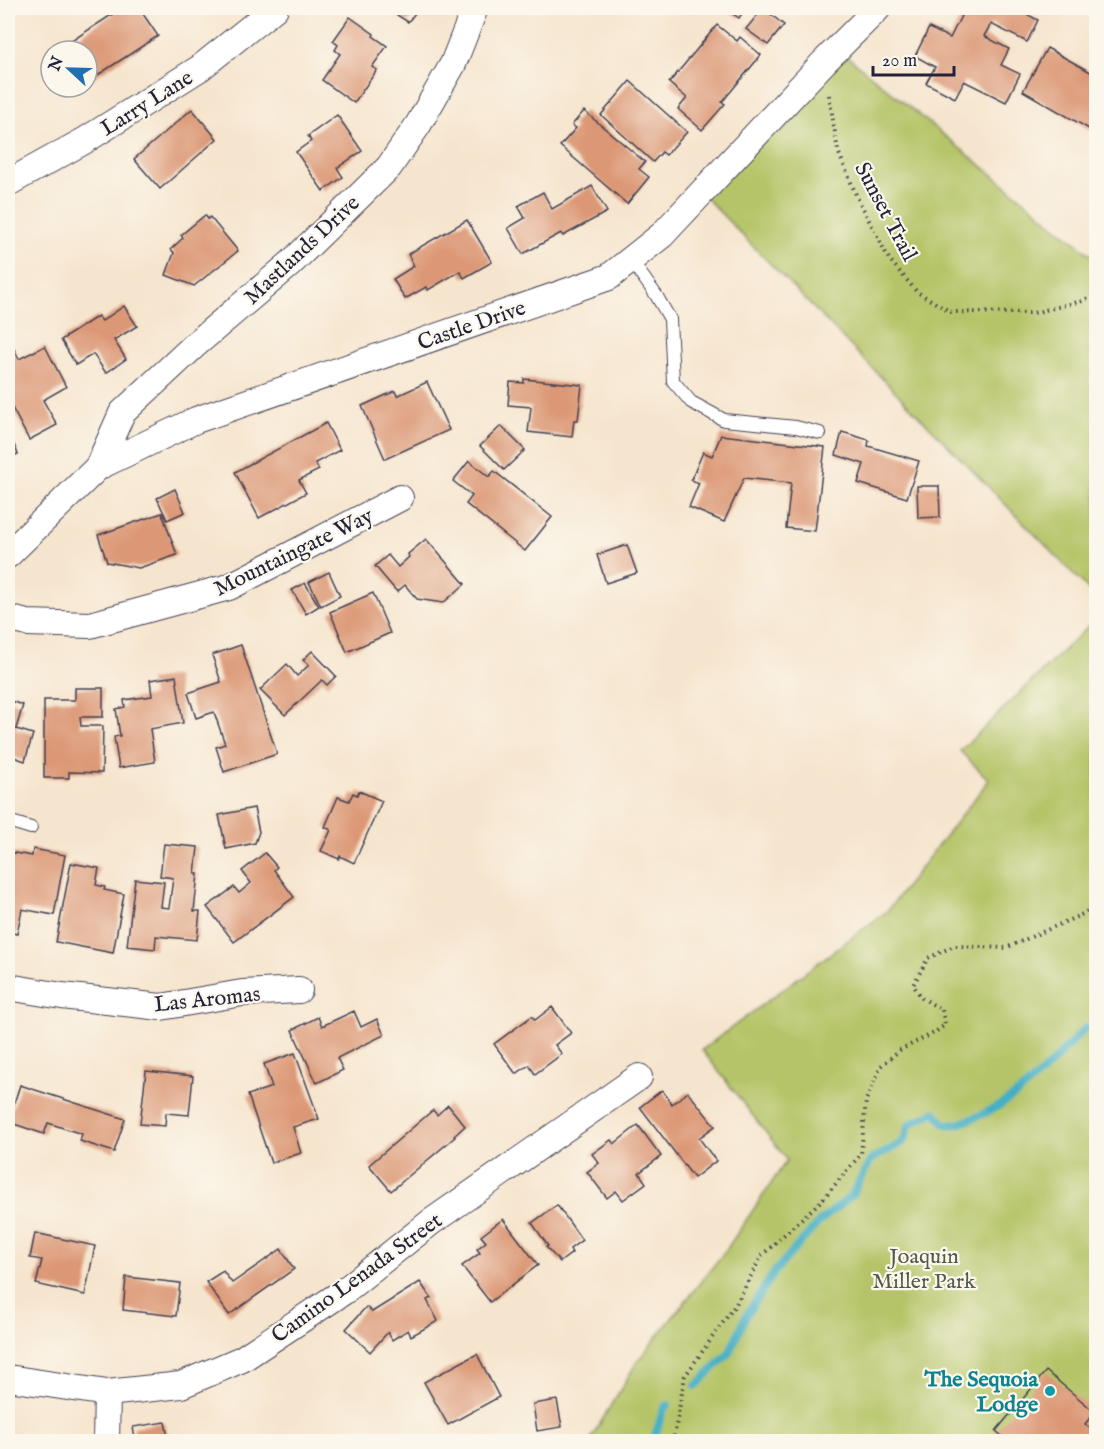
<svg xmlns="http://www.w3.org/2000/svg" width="1104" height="1449" font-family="'IM FELL English',serif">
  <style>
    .green { fill: #b5c467; stroke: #6c7351; stroke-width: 1.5 }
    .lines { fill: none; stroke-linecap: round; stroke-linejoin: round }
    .stream { stroke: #45afc3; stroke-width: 8 }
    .building { fill: #dc9876 }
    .service-casing { stroke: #423f51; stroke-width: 14 }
    .minor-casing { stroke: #423f51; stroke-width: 28 }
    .path { stroke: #423f51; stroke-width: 4; stroke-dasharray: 1.5 4.5; stroke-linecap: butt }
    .service { stroke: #fff; stroke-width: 12 }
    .minor { stroke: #fff; stroke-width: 26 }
    .culture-dot { fill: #0f9aa8; stroke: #fbf7ec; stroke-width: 2 }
    .labels { text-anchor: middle; stroke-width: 4.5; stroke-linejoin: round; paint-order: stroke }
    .street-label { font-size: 22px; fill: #22223b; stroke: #fbf7ec }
    .park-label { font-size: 22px; fill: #555b4a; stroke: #fbf7ec }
    .culture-label { font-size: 22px; font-weight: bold; fill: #0d838f; stroke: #fbf7ec; text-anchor: end }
  </style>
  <rect width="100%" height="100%" fill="#fbf7ec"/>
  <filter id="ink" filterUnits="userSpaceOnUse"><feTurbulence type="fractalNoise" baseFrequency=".0167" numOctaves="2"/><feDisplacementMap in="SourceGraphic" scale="12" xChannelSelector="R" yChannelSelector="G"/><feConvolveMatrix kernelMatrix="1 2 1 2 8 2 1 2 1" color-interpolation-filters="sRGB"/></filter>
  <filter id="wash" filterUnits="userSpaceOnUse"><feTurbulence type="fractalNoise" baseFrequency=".008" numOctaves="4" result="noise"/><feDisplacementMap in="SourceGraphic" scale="24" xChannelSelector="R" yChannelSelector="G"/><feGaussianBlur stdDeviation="1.35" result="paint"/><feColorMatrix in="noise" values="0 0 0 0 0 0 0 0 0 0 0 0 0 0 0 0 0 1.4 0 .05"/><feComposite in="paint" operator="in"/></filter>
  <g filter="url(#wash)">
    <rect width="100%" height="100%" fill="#f6e5ce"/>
    <!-- green -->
    <g class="green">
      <path d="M837,48L1096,259V597L701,193Z"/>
      <path d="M1096,619V1441L589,1442L637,1362L726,1250L787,1160L702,1050L887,911L989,780L960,751Z"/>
    </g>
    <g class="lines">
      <!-- stream -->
      <g class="stream">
        <path d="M696,1386L729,1353L747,1314L776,1270L819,1222L851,1196L871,1160L903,1142L910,1124L935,1112L945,1124C955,1126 962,1123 971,1119C1019,1102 1051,1064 1085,1028L1096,1025"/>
        <path d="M653,1442L664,1408L668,1405"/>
      </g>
    </g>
    <g id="blocks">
      <!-- building -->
      <g class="building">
        <path d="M122,8H139L158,36L87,82V51H56Z"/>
        <path d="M386,8H419L408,22Z"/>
        <path d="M724,8H746L739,18Z"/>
        <path d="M763,8L784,25L768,45L746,29Z"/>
        <path d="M965,8H1015L1038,20L1027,42L991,24L984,36L1009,49L1001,65L1020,74L1006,102L964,81L955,98L926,83L935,67L915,56L929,28L950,38Z"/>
        <path d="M350,17L374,34L373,36L387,46L372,67L377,70L354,103L322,80L340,54L335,50L338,45L333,41Z"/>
        <path d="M717,25L737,41L740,37L761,55L722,102L725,104L702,130L678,109L687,98L669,83Z"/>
        <path d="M1047,48L1096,75V133L1023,91Z"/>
        <path d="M630,81L687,132L666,155L662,152L653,162L601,115Z"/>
        <path d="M192,109L217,139L160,189L134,159Z"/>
        <path d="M584,111L645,162L639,169L649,177L627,204L560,146L576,128L572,125Z"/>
        <path d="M337,115L362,151L337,168L343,177L323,191L296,152L311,141L308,136Z"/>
        <path d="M592,186L607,212L563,236L561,233L523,254L508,228L525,218L518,206L543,192L552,209Z"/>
        <path d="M205,215L208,219L210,217L238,251L194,286L166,275L174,253L171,249L183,238L181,235Z"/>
        <path d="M467,220L492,262L464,278L460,271L428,290L426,287L405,299L393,279L414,266L408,254Z"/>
        <path d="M124,306L137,326L114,340L126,359L106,373L93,354L76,365L61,340L98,316L102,321Z"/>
        <path d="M45,346L66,387L43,400L57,425L29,440L8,400V352L14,349L19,359Z"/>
        <path d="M524,379L582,385L578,420H574L572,437L528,432L531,407L508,405L510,382L524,383Z"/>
        <path d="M427,382L449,430L385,459L362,406L395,391L397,396Z"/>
        <path d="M326,423L340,450L315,463L319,470L299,480L306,493L259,518L235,472Z"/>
        <path d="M501,426L525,450L504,470L480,446Z"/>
        <path d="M8,431L18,454L8,458Z"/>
        <path d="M842,432L869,440L868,446L919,461L907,498L858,483L864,464L836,455Z"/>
        <path d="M721,435L825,447L815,531L786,528L791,483L744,478L724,522L689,507L699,483L691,480L703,452L712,456Z"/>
        <path d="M469,461L489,477L494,471L552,517L525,551L466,504L472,496L453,481Z"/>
        <path d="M917,486H939L940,517L918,518Z"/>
        <path d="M175,489L185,512L167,520L157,498Z"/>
        <path d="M162,513L177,555L139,568L107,562L98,535Z"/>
        <path d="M426,539L465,584L443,603L417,599L405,585L397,592L375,566L388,555L398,567L409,557L408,554Z"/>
        <path d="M627,545L637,573L606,583L597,555Z"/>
        <path d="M329,572L340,596L321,606L309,582Z"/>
        <path d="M305,583L319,606L306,614L292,590Z"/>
        <path d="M373,593L390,633L347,652L330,612Z"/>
        <path d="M241,645L277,754L224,772L216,747L225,744L214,712L196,718L188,693L221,682L212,655Z"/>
        <path d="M312,651L336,676L327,685L322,680L285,715L260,690L287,664L297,676L309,665L303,660Z"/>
        <path d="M176,676L183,723L150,729L155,762L119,768L114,737L120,736L116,709L125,707L124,700L152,696L150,680Z"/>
        <path d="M75,688H103V717H80L81,726H103L102,773L69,772V778H44V700H75Z"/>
        <path d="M8,700L23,705L16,729L33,734L25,761L8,755Z"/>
        <path d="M359,791L382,801L354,863L340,856L339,859L321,851L331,830L325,827L338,797L349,801L353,793L357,795Z"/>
        <path d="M254,808L259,832L255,843L226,849L219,815Z"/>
        <path d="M164,844L198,847L195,874H198L194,911H200L197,940L156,936L155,949L127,946L135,879L164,882L161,907L169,908L173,878L160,876Z"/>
        <path d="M33,849L65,855L54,915L22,909L17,934L8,932V852L32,856Z"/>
        <path d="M265,853L277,867L274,870L294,897L234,942L207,907L234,887L239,893L251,883L242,871Z"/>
        <path d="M71,863L99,868L96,885L105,887L104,890L124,894L113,953L56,942Z"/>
        <path d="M552,1007L571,1033L555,1045L562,1054L535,1074L529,1065L516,1074L494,1044L532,1016L535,1020Z"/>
        <path d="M354,1011L361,1027L377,1019L384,1035L337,1058L343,1070L317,1083L292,1030L318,1017L322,1026Z"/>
        <path d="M295,1053L319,1119L293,1127L301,1153L271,1163L248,1095L272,1087L264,1064Z"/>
        <path d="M146,1071L193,1076L189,1115L166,1113L165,1126L140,1124Z"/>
        <path d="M20,1085L125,1119L114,1152L80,1141L82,1134L48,1123L44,1134L8,1122Z"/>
        <path d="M662,1090L672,1104L688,1092L715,1126L699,1138L716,1161L694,1178L640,1107Z"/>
        <path d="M448,1105L465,1126L454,1136L455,1137L391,1191L369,1165L433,1110L437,1115Z"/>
        <path d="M638,1125L661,1156L639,1173L646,1183L623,1200L616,1191L607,1198L587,1172L599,1163L592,1154L611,1140L614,1144Z"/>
        <path d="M557,1205L582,1240L570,1249L572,1253L560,1262L546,1247L548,1246L532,1223Z"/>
        <path d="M503,1219L538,1265L490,1302L462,1266L480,1253L477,1249L486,1242L481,1236Z"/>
        <path d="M35,1233L95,1246L85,1295L36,1284L42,1260L30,1258Z"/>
        <path d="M281,1249L294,1269L229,1315L206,1282L223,1271L232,1283Z"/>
        <path d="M126,1277L180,1283L176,1316L123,1310Z"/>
        <path d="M420,1282L431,1298L427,1300L438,1321L411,1336L408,1330L392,1340L388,1332L370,1352L346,1329L366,1307L372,1312Z"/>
        <path d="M477,1354L499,1397L448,1425L424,1382Z"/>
        <path d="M1046,1371L1095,1412L1085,1424L1096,1434V1442H1009L996,1431Z"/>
        <path d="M557,1400L562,1427L537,1431L533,1404Z"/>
        <path d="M165,1422L169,1442H130V1439H135L133,1427Z"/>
      </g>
    </g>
  </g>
  <g filter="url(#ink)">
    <use href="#blocks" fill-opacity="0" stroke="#423f51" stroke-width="1.5"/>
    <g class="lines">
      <defs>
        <g id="service">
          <path d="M631,260L656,295L670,319L673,381L691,402L724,420L796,427L820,433"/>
          <path d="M8,821L31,828"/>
        </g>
        <g id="minor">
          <path d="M8,183L84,141L200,68L275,8"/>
          <path d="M98,467L122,413L196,344L290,264L389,167L418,125L453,64L475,8"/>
          <path d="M8,555L98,467L196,420L609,277L662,235L824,62L878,8"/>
          <path d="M8,618L27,623L90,625L229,587L400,498"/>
          <path d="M8,987L62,996L161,1007L242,993L299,990"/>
          <path d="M8,1378L107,1393L181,1385L242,1359L343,1292L431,1222L639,1077"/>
          <path d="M106,1442L107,1393"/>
        </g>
      </defs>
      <!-- service casing -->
      <use href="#service" class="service-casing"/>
      <!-- minor casing -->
      <use href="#minor" class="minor-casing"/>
      <!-- path -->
      <g class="path">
        <path d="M829,95L838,151L857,197L889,259L917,292L951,312L1033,313L1082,301L1096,294"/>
        <path d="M673,1442L685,1376L736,1304L762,1255L822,1200L861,1154L866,1100L881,1066L900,1050L934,1033L945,1025L942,1010L922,998L913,985L928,958L954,946L1006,948L1083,914L1096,905"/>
      </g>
      <!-- service -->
      <use href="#service" class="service"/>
      <!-- minor -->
      <use href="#minor" class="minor"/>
    </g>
  </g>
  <!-- markers -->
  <circle class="culture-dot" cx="1050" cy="1391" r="6"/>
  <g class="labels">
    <!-- street labels -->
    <g class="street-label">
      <text transform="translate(146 102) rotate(-32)" y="8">Larry Lane</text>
      <text transform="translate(887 211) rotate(62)" y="8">Sunset Trail</text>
      <text transform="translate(301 249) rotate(-43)" y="8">Mastlands Drive</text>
      <text transform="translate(471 324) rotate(-19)" y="8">Castle Drive</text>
      <text transform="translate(293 551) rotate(-26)" y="8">Mountaingate Way</text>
      <text transform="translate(207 998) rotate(-6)" y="8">Las Aromas</text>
      <text transform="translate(356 1277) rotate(-36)" y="8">Camino Lenada Street</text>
    </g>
    <!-- park labels -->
    <g class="park-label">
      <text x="924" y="1263">Joaquin<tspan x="924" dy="25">Miller Park</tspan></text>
    </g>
    <!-- culture labels -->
    <g class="culture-label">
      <text x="1038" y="1386">The Sequoia<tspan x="1038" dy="25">Lodge</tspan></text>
    </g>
  </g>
  <!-- margin -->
  <rect width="1104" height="1449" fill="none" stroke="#fbf7ec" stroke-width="30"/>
  <!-- north arrow -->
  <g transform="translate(69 69) rotate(292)"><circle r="28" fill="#fbf7ec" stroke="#a4a2a5" stroke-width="1.5"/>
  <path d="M0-4.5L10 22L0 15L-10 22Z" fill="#1f6fb2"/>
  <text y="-9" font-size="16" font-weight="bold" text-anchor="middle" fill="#22223b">N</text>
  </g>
  <!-- scale -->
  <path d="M873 66v9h81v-9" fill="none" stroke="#22223b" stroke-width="3"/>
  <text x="882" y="66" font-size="18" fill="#22223b" stroke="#fbf7ec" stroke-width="4.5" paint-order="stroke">20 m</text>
</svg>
